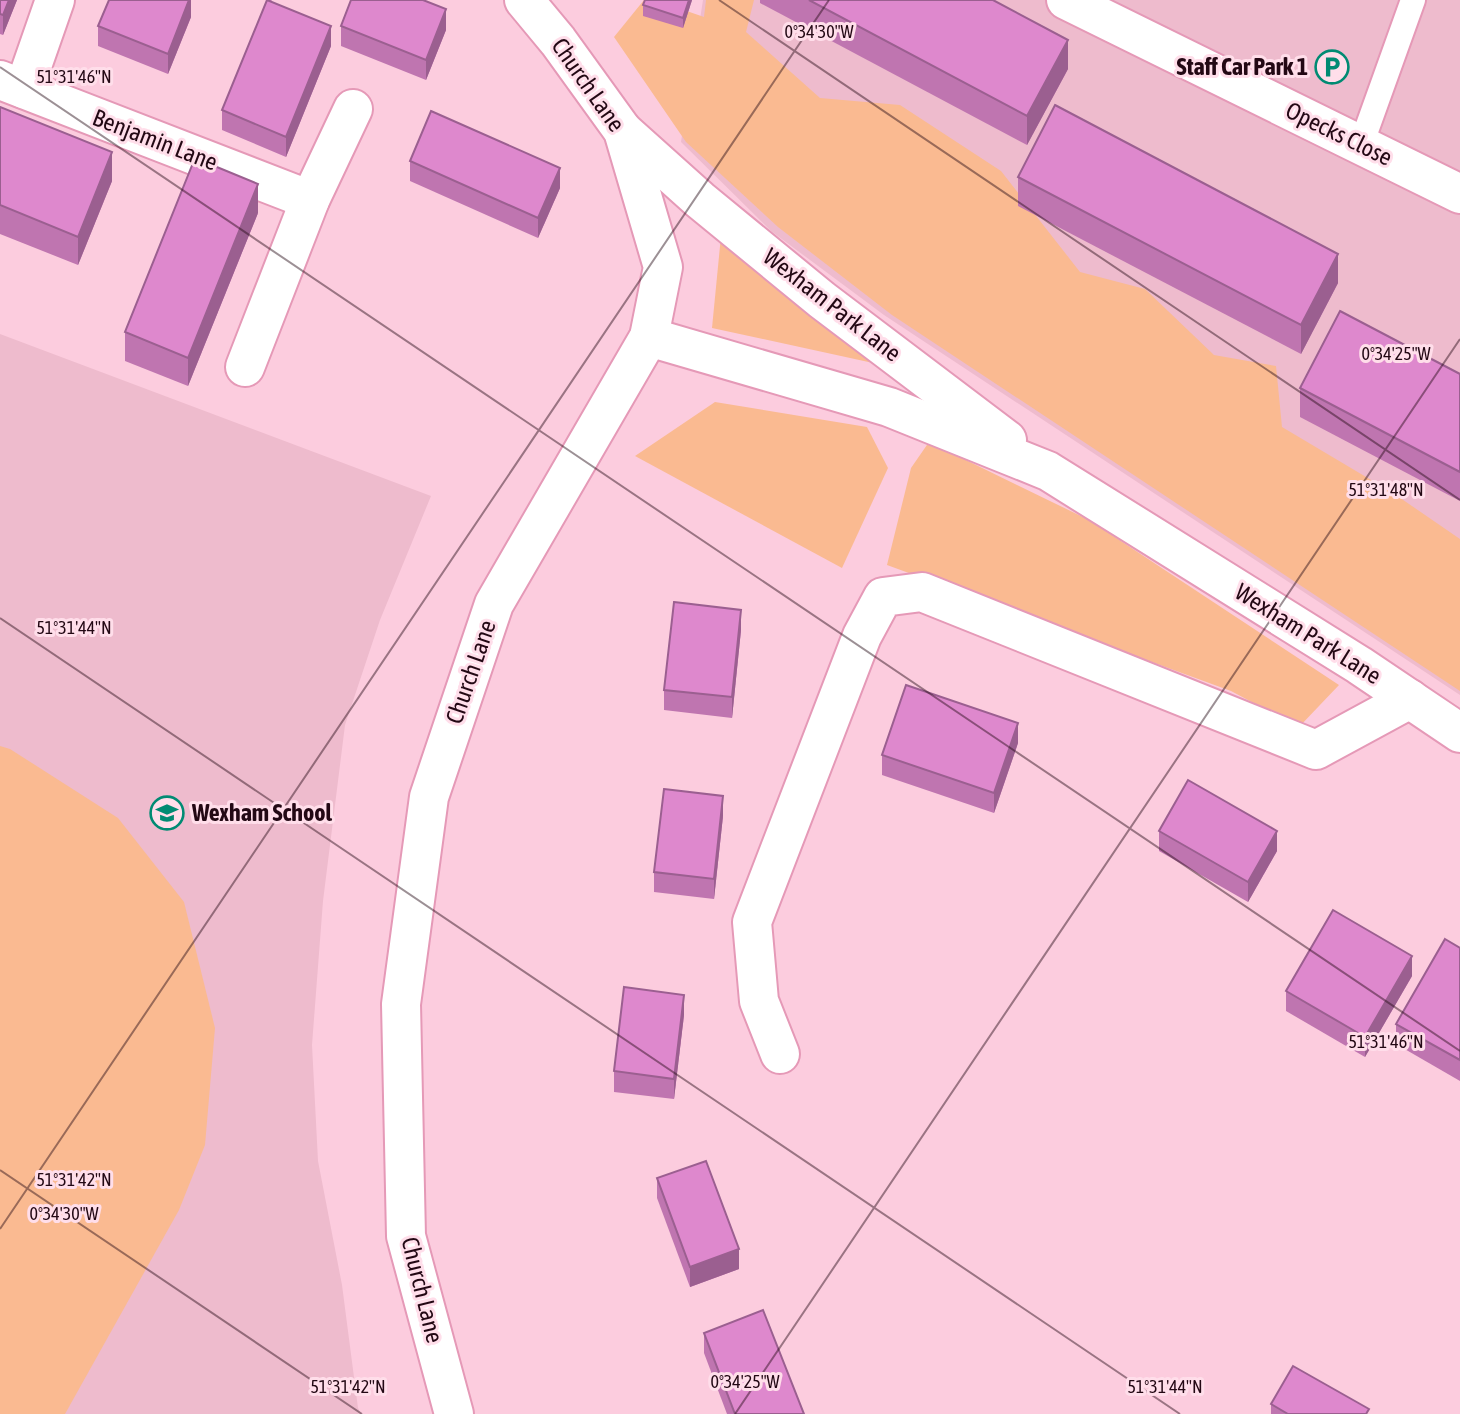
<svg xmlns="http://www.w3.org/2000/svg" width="1460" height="1414" font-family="'Asap Condensed',sans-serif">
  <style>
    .built { fill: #eebbcd }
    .green { fill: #faba91 }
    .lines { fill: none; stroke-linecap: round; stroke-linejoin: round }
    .service-casing { stroke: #e599b7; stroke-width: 28 }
    .minor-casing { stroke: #e599b7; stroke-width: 42 }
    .service { stroke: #fff; stroke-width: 24 }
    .minor { stroke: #fff; stroke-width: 38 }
    .wall { fill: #bf75b0 }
    .shaded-wall { fill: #9b5f90 }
    .building { fill: #de88cd; stroke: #9b5f90; stroke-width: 2 }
    .ticks { fill: none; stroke: #230814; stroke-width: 2; stroke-opacity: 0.45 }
    .labels { text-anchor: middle; stroke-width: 6; stroke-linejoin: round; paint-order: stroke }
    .poi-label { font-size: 24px; font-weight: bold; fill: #230814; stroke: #ffdeea; text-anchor: end }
    .street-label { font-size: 24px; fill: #230814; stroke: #ffdeea }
    .ticks-label { font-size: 18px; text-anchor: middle; fill: #230814; stroke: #ffdeea; stroke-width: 6; stroke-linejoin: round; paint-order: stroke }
  </style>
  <rect width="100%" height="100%" fill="#fcccde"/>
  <!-- built -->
  <g class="built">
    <path d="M703,0H1460V695L884,315L771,231L681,142Z"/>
    <path d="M0,334L431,496L380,620L345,725L323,901L312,1045L318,1161L342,1285L358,1408L361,1414H0Z"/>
  </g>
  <!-- green -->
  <g class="green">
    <path d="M644,0H655L704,17L706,0H754L746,32L820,98L900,105L1001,171L1080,272L1145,289L1214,355L1276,366L1282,427L1393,493L1460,539V691L892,315L778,227L686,142L614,37Z"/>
    <path d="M721,236L873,363L712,328Z"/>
    <path d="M715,402L867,427L888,468L842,568L635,456Z"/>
    <path d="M929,442L1089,520L1339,685L1299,727L1231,691L887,565L911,468Z"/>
    <path d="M0,746L10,749L118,818L184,902L215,1028L205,1145L179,1210L65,1414H0Z"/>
  </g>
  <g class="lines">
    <defs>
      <path id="service" d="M1361,145L1413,0"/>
      <g id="minor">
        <path d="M1066,0L1460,194"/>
        <path d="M0,80L310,200"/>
        <path d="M24,89L55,0"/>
        <path d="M623,131L700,200L822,300L1007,440"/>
        <path d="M649,337L889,407L1048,471L1359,665L1460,733"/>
        <path d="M245,367L310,200L353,109"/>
        <path d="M780,1054L759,1001L752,922L862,636L883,597L922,592L1316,750L1410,699"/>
        <path d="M454,1414L406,1236L401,1004L429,797L494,604L649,337L663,267L623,131L558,41L524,0"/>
      </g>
    </defs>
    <!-- service casing -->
    <use href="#service" class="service-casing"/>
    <!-- minor casing -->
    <use href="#minor" class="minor-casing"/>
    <!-- service -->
    <use href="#service" class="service"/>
    <!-- minor -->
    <use href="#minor" class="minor"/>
  </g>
  <!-- wall -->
  <g class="wall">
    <path d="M0,0H17L3,35L0,34Z"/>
    <path d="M191,0V17L168,74L98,46V26Z"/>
    <path d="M267,0H272L271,1L331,46L286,157L222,130V110Z"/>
    <path d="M645,0H692L683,28L643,16V5Z"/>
    <path d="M760,0H993L1068,69L1027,145L760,3Z"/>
    <path d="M341,26L446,30L426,80L341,46Z"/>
    <path d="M0,107L112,181L78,265L0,234Z"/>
    <path d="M410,161L560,188L538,238L410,181Z"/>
    <path d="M1018,177L1338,283L1301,354L1018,206Z"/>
    <path d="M258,213L188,386L125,361V332Z"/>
    <path d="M1460,374V501L1300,417V388Z"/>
    <path d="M741,630L732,718L664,710V690Z"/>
    <path d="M1018,743L994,813L882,775V755Z"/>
    <path d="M723,816L714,899L654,892V872Z"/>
    <path d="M1159,831L1277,851L1248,902L1159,851Z"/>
    <path d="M1460,948V1081L1396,1044V1024Z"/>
    <path d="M1412,976L1365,1057L1286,1011V991Z"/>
    <path d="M684,1015L674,1099L614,1092V1071Z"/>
    <path d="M657,1178L739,1269L690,1287L657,1198Z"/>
    <path d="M704,1333L804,1414H727L704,1353Z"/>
    <path d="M1271,1404L1369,1414H1271Z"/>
  </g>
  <!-- shaded-wall -->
  <g class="shaded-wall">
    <path d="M9,0H17L3,35V15Z"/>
    <path d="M189,0H191V17L168,74V54Z"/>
    <path d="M689,0H692L683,28V18Z"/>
    <path d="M446,9V30L426,80V60Z"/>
    <path d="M331,26V46L286,157V137Z"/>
    <path d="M1068,40V69L1027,145V116Z"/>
    <path d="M112,152V181L78,265V237Z"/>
    <path d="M560,168V188L538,238V218Z"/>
    <path d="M258,184V213L188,386V358Z"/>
    <path d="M1338,254V283L1301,354V325Z"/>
    <path d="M741,610V630L732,718V697Z"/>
    <path d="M1018,723V743L994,813V793Z"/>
    <path d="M723,796V816L714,899V879Z"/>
    <path d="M1277,831V851L1248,902V882Z"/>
    <path d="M1412,956V976L1365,1057V1037Z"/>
    <path d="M684,995V1015L674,1099V1079Z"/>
    <path d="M739,1249V1269L690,1287V1267Z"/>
  </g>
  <!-- building -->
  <g class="building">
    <path d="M0,0H9L3,15L0,14Z"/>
    <path d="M109,0H189L168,54L98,26Z"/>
    <path d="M267,0L331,26L286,137L222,110Z"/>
    <path d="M351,0H423L446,9L426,60L341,26Z"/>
    <path d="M645,0H689L683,18L643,5Z"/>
    <path d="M809,0H993L1068,40L1027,116Z"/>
    <path d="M1055,105L1338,254L1301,325L1018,177Z"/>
    <path d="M0,107L112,152L78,237L0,205Z"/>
    <path d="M431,111L560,168L538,218L410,161Z"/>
    <path d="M195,158L258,184L188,358L125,332Z"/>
    <path d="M1340,311L1460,374V472L1300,388Z"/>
    <path d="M674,602L741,610L732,697L664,690Z"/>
    <path d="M906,685L1018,723L994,793L882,755Z"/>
    <path d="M1188,780L1277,831L1248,882L1159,831Z"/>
    <path d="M664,789L723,796L714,879L654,872Z"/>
    <path d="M1333,910L1412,956L1365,1037L1286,991Z"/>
    <path d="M1445,939L1460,948V1060L1396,1024Z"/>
    <path d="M624,987L684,995L674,1079L614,1071Z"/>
    <path d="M706,1161L739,1249L690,1267L657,1178Z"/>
    <path d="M763,1310L804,1414H735L704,1333Z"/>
    <path d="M1293,1366L1369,1409L1366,1414H1288L1271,1404Z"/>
  </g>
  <!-- ticks -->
  <path class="ticks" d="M719,0L1460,500M0,67L1460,1051M0,618L1180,1414M0,1170L362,1414M0,1229L829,0M735,1414L1460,339"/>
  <!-- icons -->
  <defs>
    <symbol id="parking-ring" viewBox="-11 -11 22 22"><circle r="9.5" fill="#ffdeea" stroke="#008b73" stroke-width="1.5"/><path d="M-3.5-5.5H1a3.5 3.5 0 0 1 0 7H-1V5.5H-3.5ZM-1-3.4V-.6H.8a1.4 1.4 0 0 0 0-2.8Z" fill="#008b73"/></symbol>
    <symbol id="school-ring" viewBox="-11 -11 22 22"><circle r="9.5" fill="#ffdeea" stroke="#008b73" stroke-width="1.5"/><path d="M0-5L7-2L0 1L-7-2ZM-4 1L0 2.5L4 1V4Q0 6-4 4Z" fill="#008b73"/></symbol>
  </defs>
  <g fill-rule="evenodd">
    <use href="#parking-ring" x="1313" y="48" width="38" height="38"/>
    <use href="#school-ring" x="148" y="794" width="38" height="38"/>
  </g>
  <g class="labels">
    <!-- poi labels -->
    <g class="poi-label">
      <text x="1308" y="75">Staff Car Park 1</text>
      <text x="192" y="821" text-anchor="start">Wexham School</text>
    </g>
    <!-- street labels -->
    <g class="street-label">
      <text transform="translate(588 85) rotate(55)" y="8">Church Lane</text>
      <text transform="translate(1339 134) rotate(26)" y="8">Opecks Close</text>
      <text transform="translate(155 140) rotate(21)" y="8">Benjamin Lane</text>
      <text transform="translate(832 305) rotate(38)" y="8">Wexham Park Lane</text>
      <text transform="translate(1308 634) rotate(32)" y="8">Wexham Park Lane</text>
      <text transform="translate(471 672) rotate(-71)" y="8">Church Lane</text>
      <text transform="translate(422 1290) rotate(76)" y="8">Church Lane</text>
    </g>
  </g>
  <g class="ticks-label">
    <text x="819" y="38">0°34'30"W</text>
    <text x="74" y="83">51°31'46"N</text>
    <text x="1396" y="360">0°34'25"W</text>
    <text x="1386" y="496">51°31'48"N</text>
    <text x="74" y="634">51°31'44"N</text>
    <text x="1386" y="1048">51°31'46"N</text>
    <text x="74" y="1186">51°31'42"N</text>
    <text x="64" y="1220">0°34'30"W</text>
    <text x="745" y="1388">0°34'25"W</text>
    <text x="348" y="1393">51°31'42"N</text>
    <text x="1165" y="1393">51°31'44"N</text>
  </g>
</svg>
